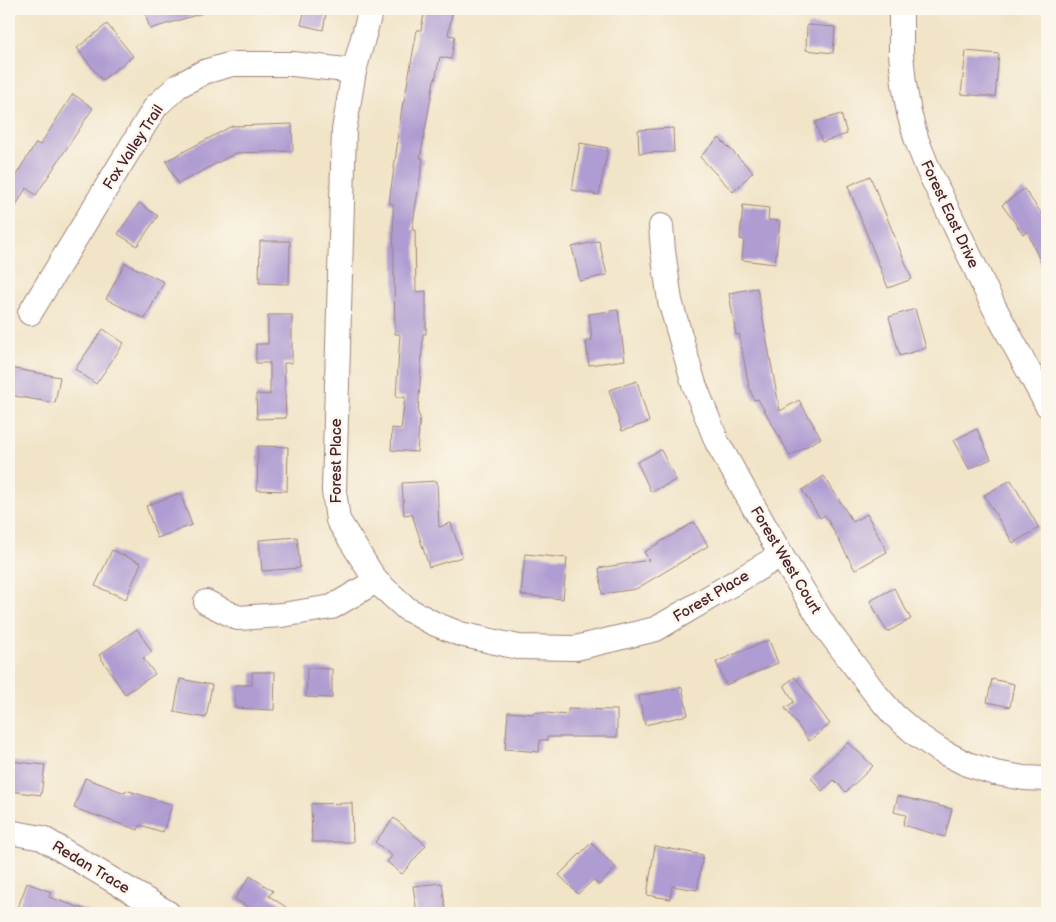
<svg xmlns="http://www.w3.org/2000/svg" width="1056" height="922" font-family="'Balsamiq Sans',sans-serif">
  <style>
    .building { fill: #af9cd2 }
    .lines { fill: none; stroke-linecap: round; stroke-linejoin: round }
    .street-casing { stroke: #9e8279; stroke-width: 26 }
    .street { stroke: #fff; stroke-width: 24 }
    .labels { text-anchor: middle; stroke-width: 5; stroke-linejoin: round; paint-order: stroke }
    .street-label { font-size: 15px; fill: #4a1f2b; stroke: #fbf7ec }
  </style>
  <rect width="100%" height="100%" fill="#fbf7ec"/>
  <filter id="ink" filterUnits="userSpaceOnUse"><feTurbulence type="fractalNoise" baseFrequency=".02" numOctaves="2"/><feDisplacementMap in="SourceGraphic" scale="10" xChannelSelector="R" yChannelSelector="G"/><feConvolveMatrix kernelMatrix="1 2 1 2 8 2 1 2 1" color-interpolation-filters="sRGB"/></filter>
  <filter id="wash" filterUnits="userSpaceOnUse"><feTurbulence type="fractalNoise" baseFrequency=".0096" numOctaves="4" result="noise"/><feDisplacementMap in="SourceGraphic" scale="20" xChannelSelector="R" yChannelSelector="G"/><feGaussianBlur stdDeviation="1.12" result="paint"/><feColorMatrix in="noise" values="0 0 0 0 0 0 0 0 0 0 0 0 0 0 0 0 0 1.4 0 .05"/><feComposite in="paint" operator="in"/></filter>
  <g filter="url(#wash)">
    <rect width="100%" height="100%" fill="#f1e4c7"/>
    <g id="blocks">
      <!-- building -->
      <g class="building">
        <path d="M144,9H203V13L150,29Z"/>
        <path d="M305,9H327L323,30L301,25Z"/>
        <path d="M425,9H453L448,35L455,36L451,59L440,57L435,80H434L420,158H423L412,230H415L416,292L426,291V334H423L418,415L420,416L417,452L391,450L392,428L401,429L405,397H396L400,334H395L393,204L389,203L398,140H397L403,102H404L417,30H421Z"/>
        <path d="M107,24L133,56L102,80L77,48Z"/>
        <path d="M807,25L835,27L833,53L806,50Z"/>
        <path d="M966,51L999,54L995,97L961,94Z"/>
        <path d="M73,94L93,108L36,195L26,188L9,218V186L36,143L40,145Z"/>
        <path d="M841,114L847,134L822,142L815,122Z"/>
        <path d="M292,124L293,151L236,153L178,184L166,161L232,126Z"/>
        <path d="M673,128L674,152L639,153L638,130Z"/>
        <path d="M719,138L753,172L733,192L700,157Z"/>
        <path d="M580,143L608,148L599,195L572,190Z"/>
        <path d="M870,176L912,279L888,288L848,186Z"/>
        <path d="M1024,189L1047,221V277L1027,231L1023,234L1002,205Z"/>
        <path d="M139,203L158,216L137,246L118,234Z"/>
        <path d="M743,205L769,208L768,220L780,221L775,264L742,260L744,240L740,239Z"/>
        <path d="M260,241H290L289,284L259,283Z"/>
        <path d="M599,241L607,275L580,281L572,247Z"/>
        <path d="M125,263L164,282L145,319L106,299Z"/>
        <path d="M757,288L780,411L799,400L821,438L790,456L758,399L754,400L749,387L739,334L736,335L729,293Z"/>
        <path d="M915,309L926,348L900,356L889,317Z"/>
        <path d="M618,310L625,360L589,365L586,341L592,340L589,314Z"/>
        <path d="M268,315H292V363H284L286,418L257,419L256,394L270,395V363H256V344H268Z"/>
        <path d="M103,329L124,343L96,384L75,369Z"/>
        <path d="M10,368L60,377L55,403L9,395V376Z"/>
        <path d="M637,381L649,422L622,431L609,390Z"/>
        <path d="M977,429L991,459L969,469L954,440Z"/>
        <path d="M258,446L288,447L287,491L257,490Z"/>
        <path d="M661,450L676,480L651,492L637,462Z"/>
        <path d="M824,476L853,522L867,514L887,552L855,570L825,515L820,518L802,490Z"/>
        <path d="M1011,480L1039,528L1013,543L984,495Z"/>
        <path d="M437,481L439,527L451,523L462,557L429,567L412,514L404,515L402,483Z"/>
        <path d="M180,493L192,525L157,538L146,506Z"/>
        <path d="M694,522L708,546L636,589L602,594L599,568L649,560L644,552Z"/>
        <path d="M297,537L300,568L262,571L259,540Z"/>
        <path d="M112,550L141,563L126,599L95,586Z"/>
        <path d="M525,554L567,558L563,599L521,595Z"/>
        <path d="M894,588L911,619L887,632L870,601Z"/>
        <path d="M137,629L152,652L143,658L155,674L125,694L99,655Z"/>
        <path d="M769,640L778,663L726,685L716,662Z"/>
        <path d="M307,668L332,669V698L306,697Z"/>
        <path d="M252,672H275L274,710L235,708V685H252Z"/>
        <path d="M795,677L830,724L809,741L785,708L794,702L784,685Z"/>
        <path d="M180,679L212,685L206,718L174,712Z"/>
        <path d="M992,679L1014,684L1010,707L987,702Z"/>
        <path d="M682,687L688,715L645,725L639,696Z"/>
        <path d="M568,709L617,710V737H547V740H540L539,752L505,749L508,712L534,714V712L568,715Z"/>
        <path d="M848,742L873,766L846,792L834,780L822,791L811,778Z"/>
        <path d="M9,761L45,765L41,795L9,791Z"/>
        <path d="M85,778L125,793L126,790L172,805L163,832L140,825L138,830L74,808Z"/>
        <path d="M898,796L952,809L945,837L903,825L906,815L894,812Z"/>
        <path d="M352,803L353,842H312L311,804Z"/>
        <path d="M394,818L426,845L402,874L387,862L392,856L375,842Z"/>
        <path d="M591,843L616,868L599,885L593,880L578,894L559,875Z"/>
        <path d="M655,846L703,855L697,890L672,886L670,899L647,895Z"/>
        <path d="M250,876L273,891L269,896L295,913H258L235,899Z"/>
        <path d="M27,883L51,892L49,897L89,911L88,913H16Z"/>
        <path d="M442,883L446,913H417L413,886Z"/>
      </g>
    </g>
  </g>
  <g filter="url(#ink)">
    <use href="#blocks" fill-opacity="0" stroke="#9e8279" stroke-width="1"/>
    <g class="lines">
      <defs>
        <g id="street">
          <path d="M371,9L354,71L344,130L334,491L338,520L376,581L407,609L433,623L460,634L518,647L576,648L656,629L781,555"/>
          <path d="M901,9V54L904,84L909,113L917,141L928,169L994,307L1047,405"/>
          <path d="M661,226L663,251L670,301L694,384L717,442L781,555L826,628L875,693L894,715L916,734L941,751L967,764L995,773L1024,778L1047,779"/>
          <path d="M30,313L156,106L178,86L204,72L232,64H293L354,71"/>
          <path d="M206,602L238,618L282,615L332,607L376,581"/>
          <path d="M9,832L42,838L168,913"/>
        </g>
      </defs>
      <!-- street casing -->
      <use href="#street" class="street-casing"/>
      <!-- street -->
      <use href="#street" class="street"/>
    </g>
  </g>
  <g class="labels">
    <!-- street labels -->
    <g class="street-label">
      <text transform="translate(133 147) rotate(-57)" y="5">Fox Valley Trail</text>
      <text transform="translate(950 214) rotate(65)" y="5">Forest East Drive</text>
      <text transform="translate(336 461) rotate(-90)" y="5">Forest Place</text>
      <text transform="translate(786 560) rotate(59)" y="5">Forest West Court</text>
      <text transform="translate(711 596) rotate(-31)" y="5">Forest Place</text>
      <text transform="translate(91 867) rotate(31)" y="5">Redan Trace</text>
    </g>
  </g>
  <!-- margin -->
  <rect width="1056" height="922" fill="none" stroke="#fbf7ec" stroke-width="30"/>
</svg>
